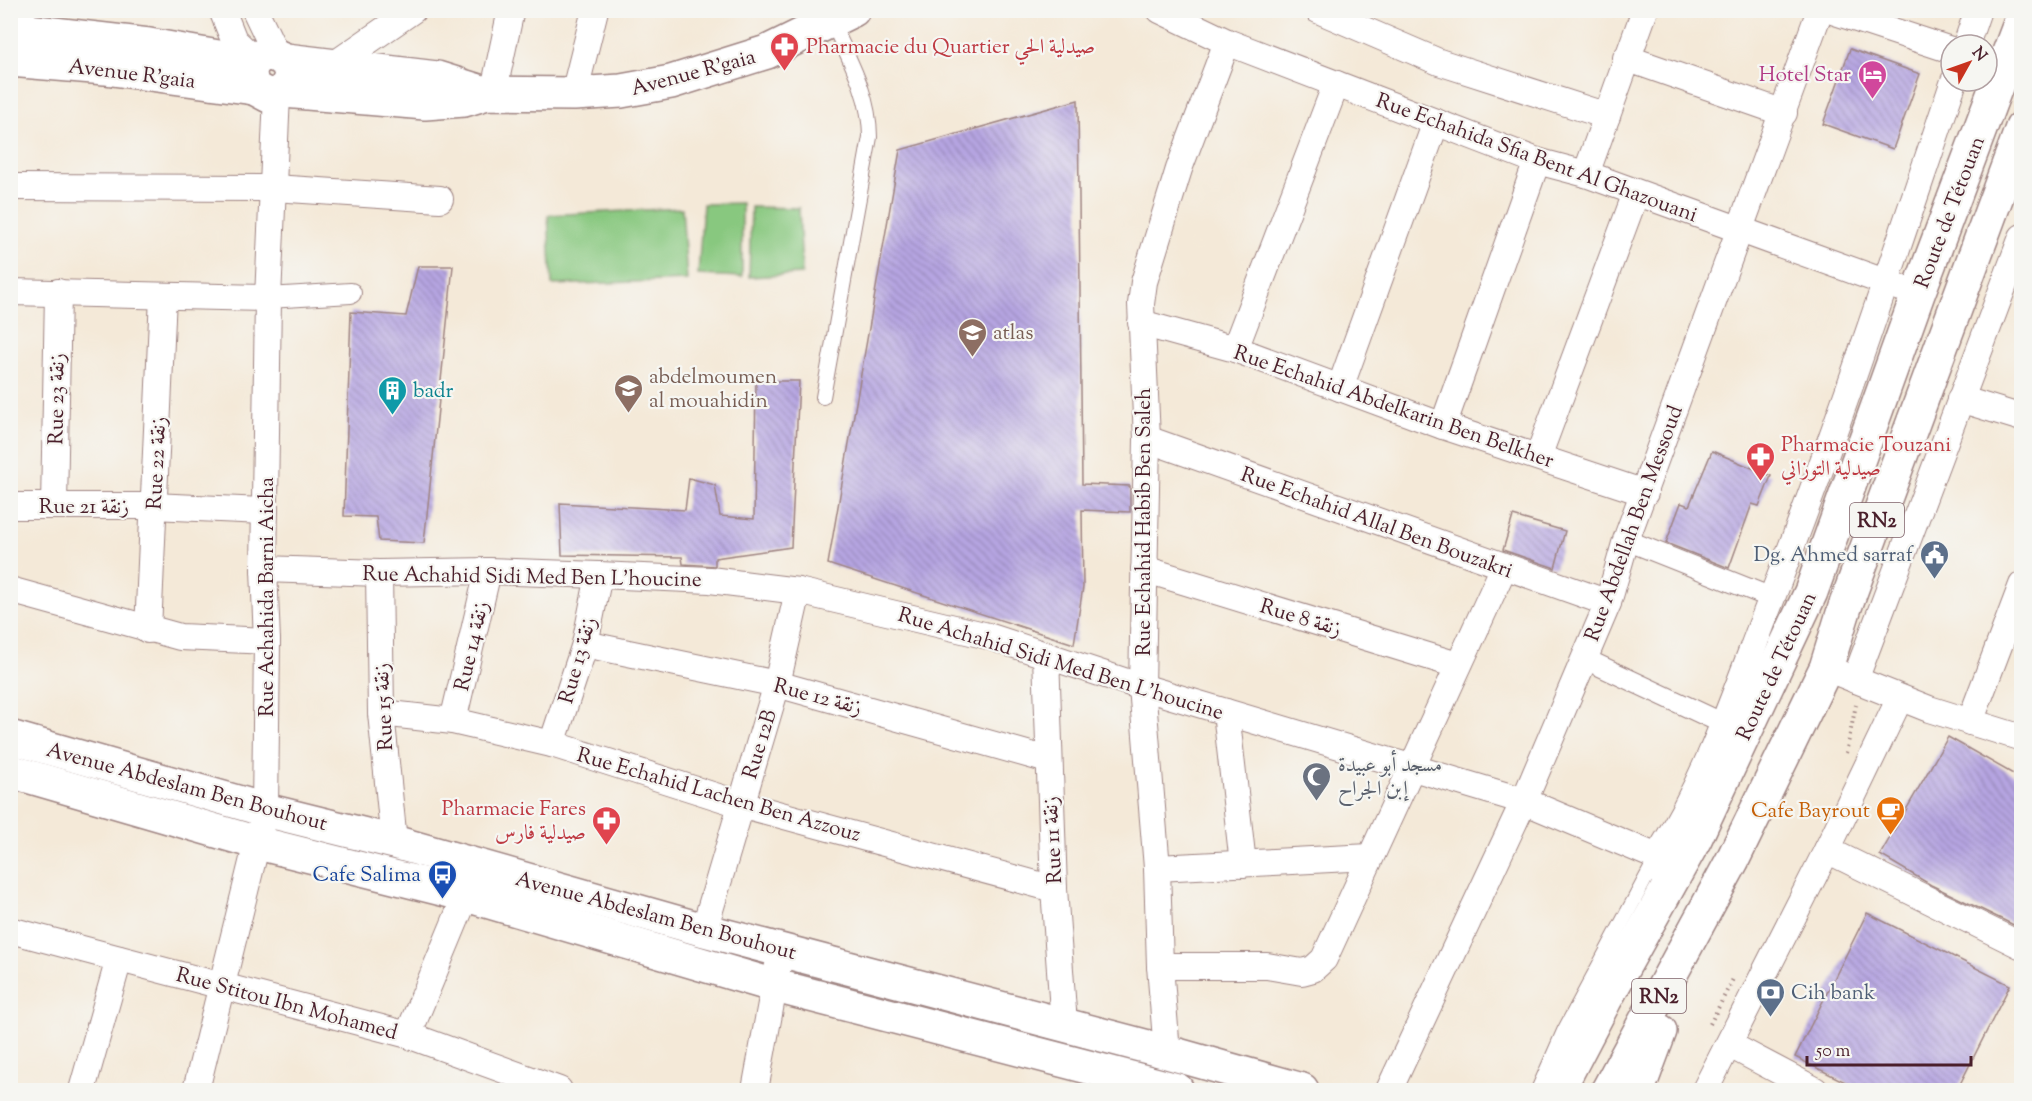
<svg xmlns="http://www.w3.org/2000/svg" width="2032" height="1101" font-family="'Sorts Mill Goudy',Amiri,serif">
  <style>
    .garden { fill: #88c87f; stroke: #697455; stroke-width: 1.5 }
    .building { fill: url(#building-back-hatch) }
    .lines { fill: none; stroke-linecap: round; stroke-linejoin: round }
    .service-casing { stroke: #9f8482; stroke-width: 16 }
    .pedestrian-casing { stroke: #9f8482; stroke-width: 22 }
    .minor-casing { stroke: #9f8482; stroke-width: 28 }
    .tertiary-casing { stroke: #9f8482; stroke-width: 36 }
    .secondary-casing { stroke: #9f8482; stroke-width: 36 }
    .trunk-casing { stroke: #9f8482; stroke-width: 36 }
    .path { stroke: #9f8482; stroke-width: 4; stroke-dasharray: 1.5 4.5; stroke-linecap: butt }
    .service { stroke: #fff; stroke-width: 14 }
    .pedestrian { stroke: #fff; stroke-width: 20 }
    .minor { stroke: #fff; stroke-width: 26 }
    .tertiary { stroke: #fff; stroke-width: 33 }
    .secondary { stroke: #fff; stroke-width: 33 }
    .trunk { stroke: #fff; stroke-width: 33 }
    .labels { text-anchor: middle; stroke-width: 4.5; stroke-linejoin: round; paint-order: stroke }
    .shield { fill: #f6f6f2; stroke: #7e6067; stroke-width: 1.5 }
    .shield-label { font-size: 20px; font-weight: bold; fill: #4a1f2b }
    .health-label { font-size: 21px; fill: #be3a42; stroke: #f6f6f2; text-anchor: start }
    .street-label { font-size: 21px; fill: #4a1f2b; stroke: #f6f6f2 }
    .hotel-label { font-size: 21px; fill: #b23c85; stroke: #f6f6f2; text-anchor: end }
    .education-label { font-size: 21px; fill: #785e54; stroke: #f6f6f2; text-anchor: start }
    .culture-label { font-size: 21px; fill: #0d838f; stroke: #f6f6f2; text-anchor: start }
    .service-label { font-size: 21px; fill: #4e5e75; stroke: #f6f6f2; text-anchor: end }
    .worship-label { font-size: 21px; fill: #5b616d; stroke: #f6f6f2; text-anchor: start }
    .food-label { font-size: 21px; fill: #c56008; stroke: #f6f6f2; text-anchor: end }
    .transit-label { font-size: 21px; fill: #164399; stroke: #f6f6f2; text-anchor: end }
  </style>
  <defs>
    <pattern id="building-back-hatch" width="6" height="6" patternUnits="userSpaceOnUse" patternTransform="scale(1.5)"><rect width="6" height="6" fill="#b6a5e2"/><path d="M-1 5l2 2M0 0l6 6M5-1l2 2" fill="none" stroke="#9686b7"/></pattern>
  </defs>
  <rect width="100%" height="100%" fill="#f6f6f2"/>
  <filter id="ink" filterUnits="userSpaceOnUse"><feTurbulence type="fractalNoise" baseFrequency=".0167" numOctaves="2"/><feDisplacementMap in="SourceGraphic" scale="12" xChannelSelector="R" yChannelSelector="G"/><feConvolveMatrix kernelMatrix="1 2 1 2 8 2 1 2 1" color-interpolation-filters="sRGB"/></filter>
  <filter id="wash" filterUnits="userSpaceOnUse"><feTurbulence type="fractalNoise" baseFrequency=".008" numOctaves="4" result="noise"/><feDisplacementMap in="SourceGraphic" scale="24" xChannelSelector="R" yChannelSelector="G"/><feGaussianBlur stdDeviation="1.35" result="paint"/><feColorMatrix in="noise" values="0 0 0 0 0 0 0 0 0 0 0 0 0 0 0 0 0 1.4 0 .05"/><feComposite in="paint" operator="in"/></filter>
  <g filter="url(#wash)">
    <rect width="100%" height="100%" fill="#f4e9d8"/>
    <!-- garden -->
    <g class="garden">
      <path d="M742,203V277L698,275L703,204Z"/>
      <path d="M751,207L799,208L802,274L749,277Z"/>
      <path d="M682,208L687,280L552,285L548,215Z"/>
    </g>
    <g id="blocks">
      <!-- building -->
      <g class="building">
        <path d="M1850,49L1920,74L1893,149L1823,124Z"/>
        <path d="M1078,100L1082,484L1130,486V512L1082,510L1083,587L1074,644L828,564L900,150Z"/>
        <path d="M418,266H453L424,543L379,541L376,517L344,516L351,312L406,316Z"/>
        <path d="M756,381H799L791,547L715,558V566L683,564L682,557L562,555L560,503L685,510L689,478L715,485L720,516L754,519Z"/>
        <path d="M1712,451L1771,476L1759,506L1752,504L1729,568L1666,543L1681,503L1689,506Z"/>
        <path d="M1513,516L1565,531L1555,568L1503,550Z"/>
        <path d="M1948,737L2022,779V929L1931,885L1880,855Z"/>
        <path d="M1867,913L2010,985L1957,1090H1861L1795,1057Z"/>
      </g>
    </g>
  </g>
  <g filter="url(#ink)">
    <use href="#blocks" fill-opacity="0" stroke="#9f8482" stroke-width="1.5"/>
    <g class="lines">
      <defs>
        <g id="service">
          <path d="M823,397L870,137C870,95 849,59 832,22"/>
          <path d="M1538,1090L1564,1031L1657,857"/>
        </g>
        <g id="pedestrian">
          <path d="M268,298L351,293"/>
          <path d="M1626,540L1772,598"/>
          <path d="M1583,658L1724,724"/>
        </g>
        <g id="minor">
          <path d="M222,10L234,40L255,60"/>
          <path d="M255,10L276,54"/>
          <path d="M1160,10L1227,42L1537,161L1586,174L1901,288"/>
          <path d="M1318,10L1439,62L1607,116"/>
          <path d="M1829,10L1951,50"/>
          <path d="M10,28L23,10"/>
          <path d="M1966,45L1978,10"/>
          <path d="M1626,58L1784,113"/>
          <path d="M335,64L413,10"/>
          <path d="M493,94L511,10"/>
          <path d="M574,94L595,10"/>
          <path d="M1586,174L1645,10"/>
          <path d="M10,187L274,188L440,199"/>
          <path d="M10,292L268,298"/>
          <path d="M1141,323L1235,349L1443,426L1645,493"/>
          <path d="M1235,349L1336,84"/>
          <path d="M1340,388L1436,122"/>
          <path d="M1960,399L2022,418"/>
          <path d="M1443,426L1537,161"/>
          <path d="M1147,439L1608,603"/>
          <path d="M1538,457L1636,193"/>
          <path d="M10,506H153L265,511"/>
          <path d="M54,506L58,292"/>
          <path d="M264,569L379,573L488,571L599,575L710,580L798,591L988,636L1142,687L1524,801L1657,857"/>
          <path d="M1144,569L1457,665"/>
          <path d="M379,573L381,713L394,842"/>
          <path d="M10,590L180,637L267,641"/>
          <path d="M148,630L163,296"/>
          <path d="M585,644L777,684L1048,760"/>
          <path d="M1046,655L1054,889L1064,1024"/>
          <path d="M1841,674L1929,709L2022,738"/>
          <path d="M1855,680L2022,237"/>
          <path d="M1226,712L1243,864"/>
          <path d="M381,713L453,721L552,744L740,804L1054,889"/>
          <path d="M453,721L488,571"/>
          <path d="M1970,722L2022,585"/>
          <path d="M552,744L585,644L599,575"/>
          <path d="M1827,850L2022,946"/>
          <path d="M1157,868L1370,857"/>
          <path d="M1661,873L1657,857C1708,778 1737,687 1771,600C1838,429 1895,254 1954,81"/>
          <path d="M10,930L408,1035L559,1090"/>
          <path d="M704,930L777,684L798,591"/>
          <path d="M1160,966H1267L1302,972L1313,969L1324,959L1504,567"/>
          <path d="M408,1035L466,895"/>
          <path d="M1730,1045L1815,1090"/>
          <path d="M1167,1052L1160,966L1157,868L1142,687L1147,439L1141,304L1144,282L1179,169L1227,42"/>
          <path d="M82,1090L119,959"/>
          <path d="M196,1090L265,810L267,641L264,569L268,298L277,95"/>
          <path d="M755,1090L781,949"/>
          <path d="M1389,1090L1524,801L1608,603L1626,540L1820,10"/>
          <path d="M1705,1090L1827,850L1900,698"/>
        </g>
        <g id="tertiary">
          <path d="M10,29L149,45L253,63"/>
          <path d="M10,60L105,68L254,88"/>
          <path d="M286,60L292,76L284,91L269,96L254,88C246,71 251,58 269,53L286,60L437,78L485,93"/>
          <path d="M284,91L425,103L464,100L487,93L574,94L621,91L671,82L767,52L853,10"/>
        </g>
        <g id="secondary">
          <path d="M10,737L265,810L394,842L704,930L1167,1052L1302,1090"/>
          <path d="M10,771L258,843L466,895L772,985L1177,1090"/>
        </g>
        <g id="trunk">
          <path d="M1558,1090L1605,1000L1695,839L1811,592L1918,294L2022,18"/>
          <path d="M1608,1090L1732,861L1826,668L1845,607L2022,128"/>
          <path d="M1638,1090L1660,1031"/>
        </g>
      </defs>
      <!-- service casing -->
      <use href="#service" class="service-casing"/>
      <!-- pedestrian casing -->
      <use href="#pedestrian" class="pedestrian-casing"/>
      <!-- minor casing -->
      <use href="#minor" class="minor-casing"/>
      <!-- tertiary casing -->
      <use href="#tertiary" class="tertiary-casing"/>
      <!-- secondary casing -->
      <use href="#secondary" class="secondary-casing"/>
      <!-- trunk casing -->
      <use href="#trunk" class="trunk-casing"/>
      <!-- path -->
      <g class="path">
        <path d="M1846,753L1856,705"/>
        <path d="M1710,1024L1734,977"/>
      </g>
      <!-- service -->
      <use href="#service" class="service"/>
      <!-- pedestrian -->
      <use href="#pedestrian" class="pedestrian"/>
      <!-- minor -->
      <use href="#minor" class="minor"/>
      <!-- tertiary -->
      <use href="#tertiary" class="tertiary"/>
      <!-- secondary -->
      <use href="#secondary" class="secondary"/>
      <!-- trunk -->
      <use href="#trunk" class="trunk"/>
    </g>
  </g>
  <!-- icons -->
  <defs>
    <symbol id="pharmacy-pin" viewBox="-11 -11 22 30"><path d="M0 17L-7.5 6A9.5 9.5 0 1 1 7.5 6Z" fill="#e0444e" stroke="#f6f6f2"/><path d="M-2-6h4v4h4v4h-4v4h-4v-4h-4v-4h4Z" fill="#fff"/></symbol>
    <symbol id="hotel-pin" viewBox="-11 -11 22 30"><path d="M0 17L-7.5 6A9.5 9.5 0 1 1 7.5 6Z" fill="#d1479c" stroke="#f6f6f2"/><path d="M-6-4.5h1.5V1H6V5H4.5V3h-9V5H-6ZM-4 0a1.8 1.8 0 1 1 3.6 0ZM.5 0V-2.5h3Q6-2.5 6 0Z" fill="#fff"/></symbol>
    <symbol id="school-pin" viewBox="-11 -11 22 30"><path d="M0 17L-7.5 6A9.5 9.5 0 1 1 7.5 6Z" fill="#8d6e63" stroke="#f6f6f2"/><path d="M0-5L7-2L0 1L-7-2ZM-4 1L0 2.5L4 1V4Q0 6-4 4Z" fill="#fff"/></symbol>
    <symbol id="building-pin" viewBox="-11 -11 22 30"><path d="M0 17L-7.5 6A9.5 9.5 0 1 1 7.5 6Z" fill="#0f9aa8" stroke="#f6f6f2"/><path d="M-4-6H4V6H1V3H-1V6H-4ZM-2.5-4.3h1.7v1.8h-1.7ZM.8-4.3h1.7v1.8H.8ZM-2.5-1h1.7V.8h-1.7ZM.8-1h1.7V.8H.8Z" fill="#fff"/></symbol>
    <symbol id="civic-pin" viewBox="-11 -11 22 30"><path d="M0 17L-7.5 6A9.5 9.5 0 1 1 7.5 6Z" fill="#5c6f8a" stroke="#f6f6f2"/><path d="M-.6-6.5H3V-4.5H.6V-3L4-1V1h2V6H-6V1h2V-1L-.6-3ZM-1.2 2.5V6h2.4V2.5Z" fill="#fff"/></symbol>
    <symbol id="mosque-pin" viewBox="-11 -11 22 30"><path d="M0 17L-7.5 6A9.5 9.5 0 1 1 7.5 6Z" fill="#6b7280" stroke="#f6f6f2"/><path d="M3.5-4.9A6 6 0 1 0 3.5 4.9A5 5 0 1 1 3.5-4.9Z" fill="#fff"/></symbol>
    <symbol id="cafe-pin" viewBox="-11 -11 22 30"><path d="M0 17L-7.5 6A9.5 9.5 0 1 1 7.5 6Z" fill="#e8710a" stroke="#f6f6f2"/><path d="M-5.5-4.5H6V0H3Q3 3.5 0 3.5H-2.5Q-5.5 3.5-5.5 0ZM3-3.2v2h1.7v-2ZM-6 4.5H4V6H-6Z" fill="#fff"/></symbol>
    <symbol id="bus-pin" viewBox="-11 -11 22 30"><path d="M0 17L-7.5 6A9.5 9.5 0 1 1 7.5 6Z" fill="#1a4fb4" stroke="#f6f6f2"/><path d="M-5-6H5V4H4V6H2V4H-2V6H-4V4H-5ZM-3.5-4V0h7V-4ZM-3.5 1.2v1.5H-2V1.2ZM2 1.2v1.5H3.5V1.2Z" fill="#fff"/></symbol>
    <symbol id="bank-pin" viewBox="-11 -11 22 30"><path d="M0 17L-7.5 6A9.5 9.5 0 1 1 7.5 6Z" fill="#5c6f8a" stroke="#f6f6f2"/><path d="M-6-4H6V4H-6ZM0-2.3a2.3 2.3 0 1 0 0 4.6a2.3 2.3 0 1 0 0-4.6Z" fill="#fff"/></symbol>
  </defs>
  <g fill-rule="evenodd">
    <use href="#pharmacy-pin" x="768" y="30" width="33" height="45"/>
    <use href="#hotel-pin" x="1856" y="58" width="33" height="45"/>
    <use href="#school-pin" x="956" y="316" width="33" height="45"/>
    <use href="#school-pin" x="612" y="372" width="33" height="45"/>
    <use href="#building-pin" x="376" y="374" width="33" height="45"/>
    <use href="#pharmacy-pin" x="1744" y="440" width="33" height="45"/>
    <use href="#civic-pin" x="1918" y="538" width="33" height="45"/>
    <use href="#mosque-pin" x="1300" y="760" width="33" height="45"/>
    <use href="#cafe-pin" x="1874" y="794" width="33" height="45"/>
    <use href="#pharmacy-pin" x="590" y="804" width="33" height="45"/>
    <use href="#bus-pin" x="426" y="858" width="33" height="45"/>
    <use href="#bank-pin" x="1754" y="976" width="33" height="45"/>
  </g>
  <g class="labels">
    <!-- shield labels -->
    <g class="shield">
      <rect x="1850" y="503" width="54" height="34" rx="4.5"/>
      <rect x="1632" y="979" width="54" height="34" rx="4.5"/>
    </g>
    <g class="shield-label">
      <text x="1877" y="527">RN2</text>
      <text x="1659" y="1003">RN2</text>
    </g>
    <!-- health labels -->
    <g class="health-label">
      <text x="806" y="53">Pharmacie du Quartier صيدلية الحي</text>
      <text x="1781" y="451">Pharmacie Touzani<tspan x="1781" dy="24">صيدلية التوزاني</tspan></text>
      <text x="586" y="815" text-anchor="end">Pharmacie Fares<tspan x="586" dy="24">صيدلية فارس</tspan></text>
    </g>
    <!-- street labels -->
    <g class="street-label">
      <text transform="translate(693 72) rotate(-15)" y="7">Avenue R'gaia</text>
      <text transform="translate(132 73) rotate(7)" y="7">Avenue R'gaia</text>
      <text transform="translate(1537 157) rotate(20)" y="7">Rue Echahida Sfia Bent Al Ghazouani</text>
      <text transform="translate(1949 212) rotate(-69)" y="7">Route de Tétouan</text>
      <text transform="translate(56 399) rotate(-89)" y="7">Rue 23 زنقة</text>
      <text transform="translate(1394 406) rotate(19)" y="7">Rue Echahid Abdelkarin Ben Belkher</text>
      <text transform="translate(156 463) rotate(-87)" y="7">Rue 22 زنقة</text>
      <text x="84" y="513">Rue 21 زنقة</text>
      <text transform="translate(1143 522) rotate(-90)" y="7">Rue Echahid Habib Ben Saleh</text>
      <text transform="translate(1377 522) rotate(20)" y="7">Rue Echahid Allal Ben Bouzakri</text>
      <text transform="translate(1633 523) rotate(-70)" y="7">Rue Abdellah Ben Messoud</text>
      <text transform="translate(532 576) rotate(1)" y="7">Rue Achahid Sidi Med Ben L'houcine</text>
      <text transform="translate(266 597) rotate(-90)" y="7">Rue Achahida Barni Aicha</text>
      <text transform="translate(1301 617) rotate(17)" y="7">Rue 8 زنقة</text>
      <text transform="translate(471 646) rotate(-77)" y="7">Rue 14 زنقة</text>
      <text transform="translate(577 660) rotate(-74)" y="7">Rue 13 زنقة</text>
      <text transform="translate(1061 663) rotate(17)" y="7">Rue Achahid Sidi Med Ben L'houcine</text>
      <text transform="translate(1776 666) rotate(-65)" y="7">Route de Tétouan</text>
      <text transform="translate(818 696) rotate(15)" y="7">Rue 12 زنقة</text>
      <text transform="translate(383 707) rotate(-93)" y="7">Rue 15 زنقة</text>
      <text transform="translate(759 744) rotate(-73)" y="7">Rue 12B</text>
      <text transform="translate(187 786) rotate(15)" y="7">Avenue Abdeslam Ben Bouhout</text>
      <text transform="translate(719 794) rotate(16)" y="7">Rue Echahid Lachen Ben Azzouz</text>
      <text transform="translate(1052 840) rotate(-93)" y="7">Rue 11 زنقة</text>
      <text transform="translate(656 915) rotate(15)" y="7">Avenue Abdeslam Ben Bouhout</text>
      <text transform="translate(287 1003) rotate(15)" y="7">Rue Stitou Ibn Mohamed</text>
    </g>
    <!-- hotel labels -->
    <g class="hotel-label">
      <text x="1851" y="81">Hotel Star</text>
    </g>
    <!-- education labels -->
    <g class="education-label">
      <text x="993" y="339">atlas</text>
      <text x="649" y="383">abdelmoumen<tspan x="649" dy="24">al mouahidin</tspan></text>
    </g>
    <!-- culture labels -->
    <g class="culture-label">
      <text x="413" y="397">badr</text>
    </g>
    <!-- service labels -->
    <g class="service-label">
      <text x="1913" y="561">Dg. Ahmed sarraf</text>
      <text x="1791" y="999" text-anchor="start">Cih bank</text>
    </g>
    <!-- worship labels -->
    <g class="worship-label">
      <text x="1338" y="771">مسجد أبو عبيدة<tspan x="1338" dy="24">إبن الجراح</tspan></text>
    </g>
    <!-- food labels -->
    <g class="food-label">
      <text x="1870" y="817">Cafe Bayrout</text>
    </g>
    <!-- transit labels -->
    <g class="transit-label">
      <text x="421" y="881">Cafe Salima</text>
    </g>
  </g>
  <!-- margin -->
  <rect width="2032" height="1101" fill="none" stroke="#f6f6f2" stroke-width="36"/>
  <!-- north arrow -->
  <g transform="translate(1969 63) rotate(50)"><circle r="28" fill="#f6f6f2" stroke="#b1a0a2" stroke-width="1.5"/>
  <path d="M0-4.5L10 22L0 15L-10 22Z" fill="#c8321e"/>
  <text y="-9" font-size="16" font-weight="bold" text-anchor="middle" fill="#4a1f2b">N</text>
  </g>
  <!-- scale -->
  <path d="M1807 1056v9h164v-9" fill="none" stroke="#4a1f2b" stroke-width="3"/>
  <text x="1816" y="1056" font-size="18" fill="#4a1f2b" stroke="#f6f6f2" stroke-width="4.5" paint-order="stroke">50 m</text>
</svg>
